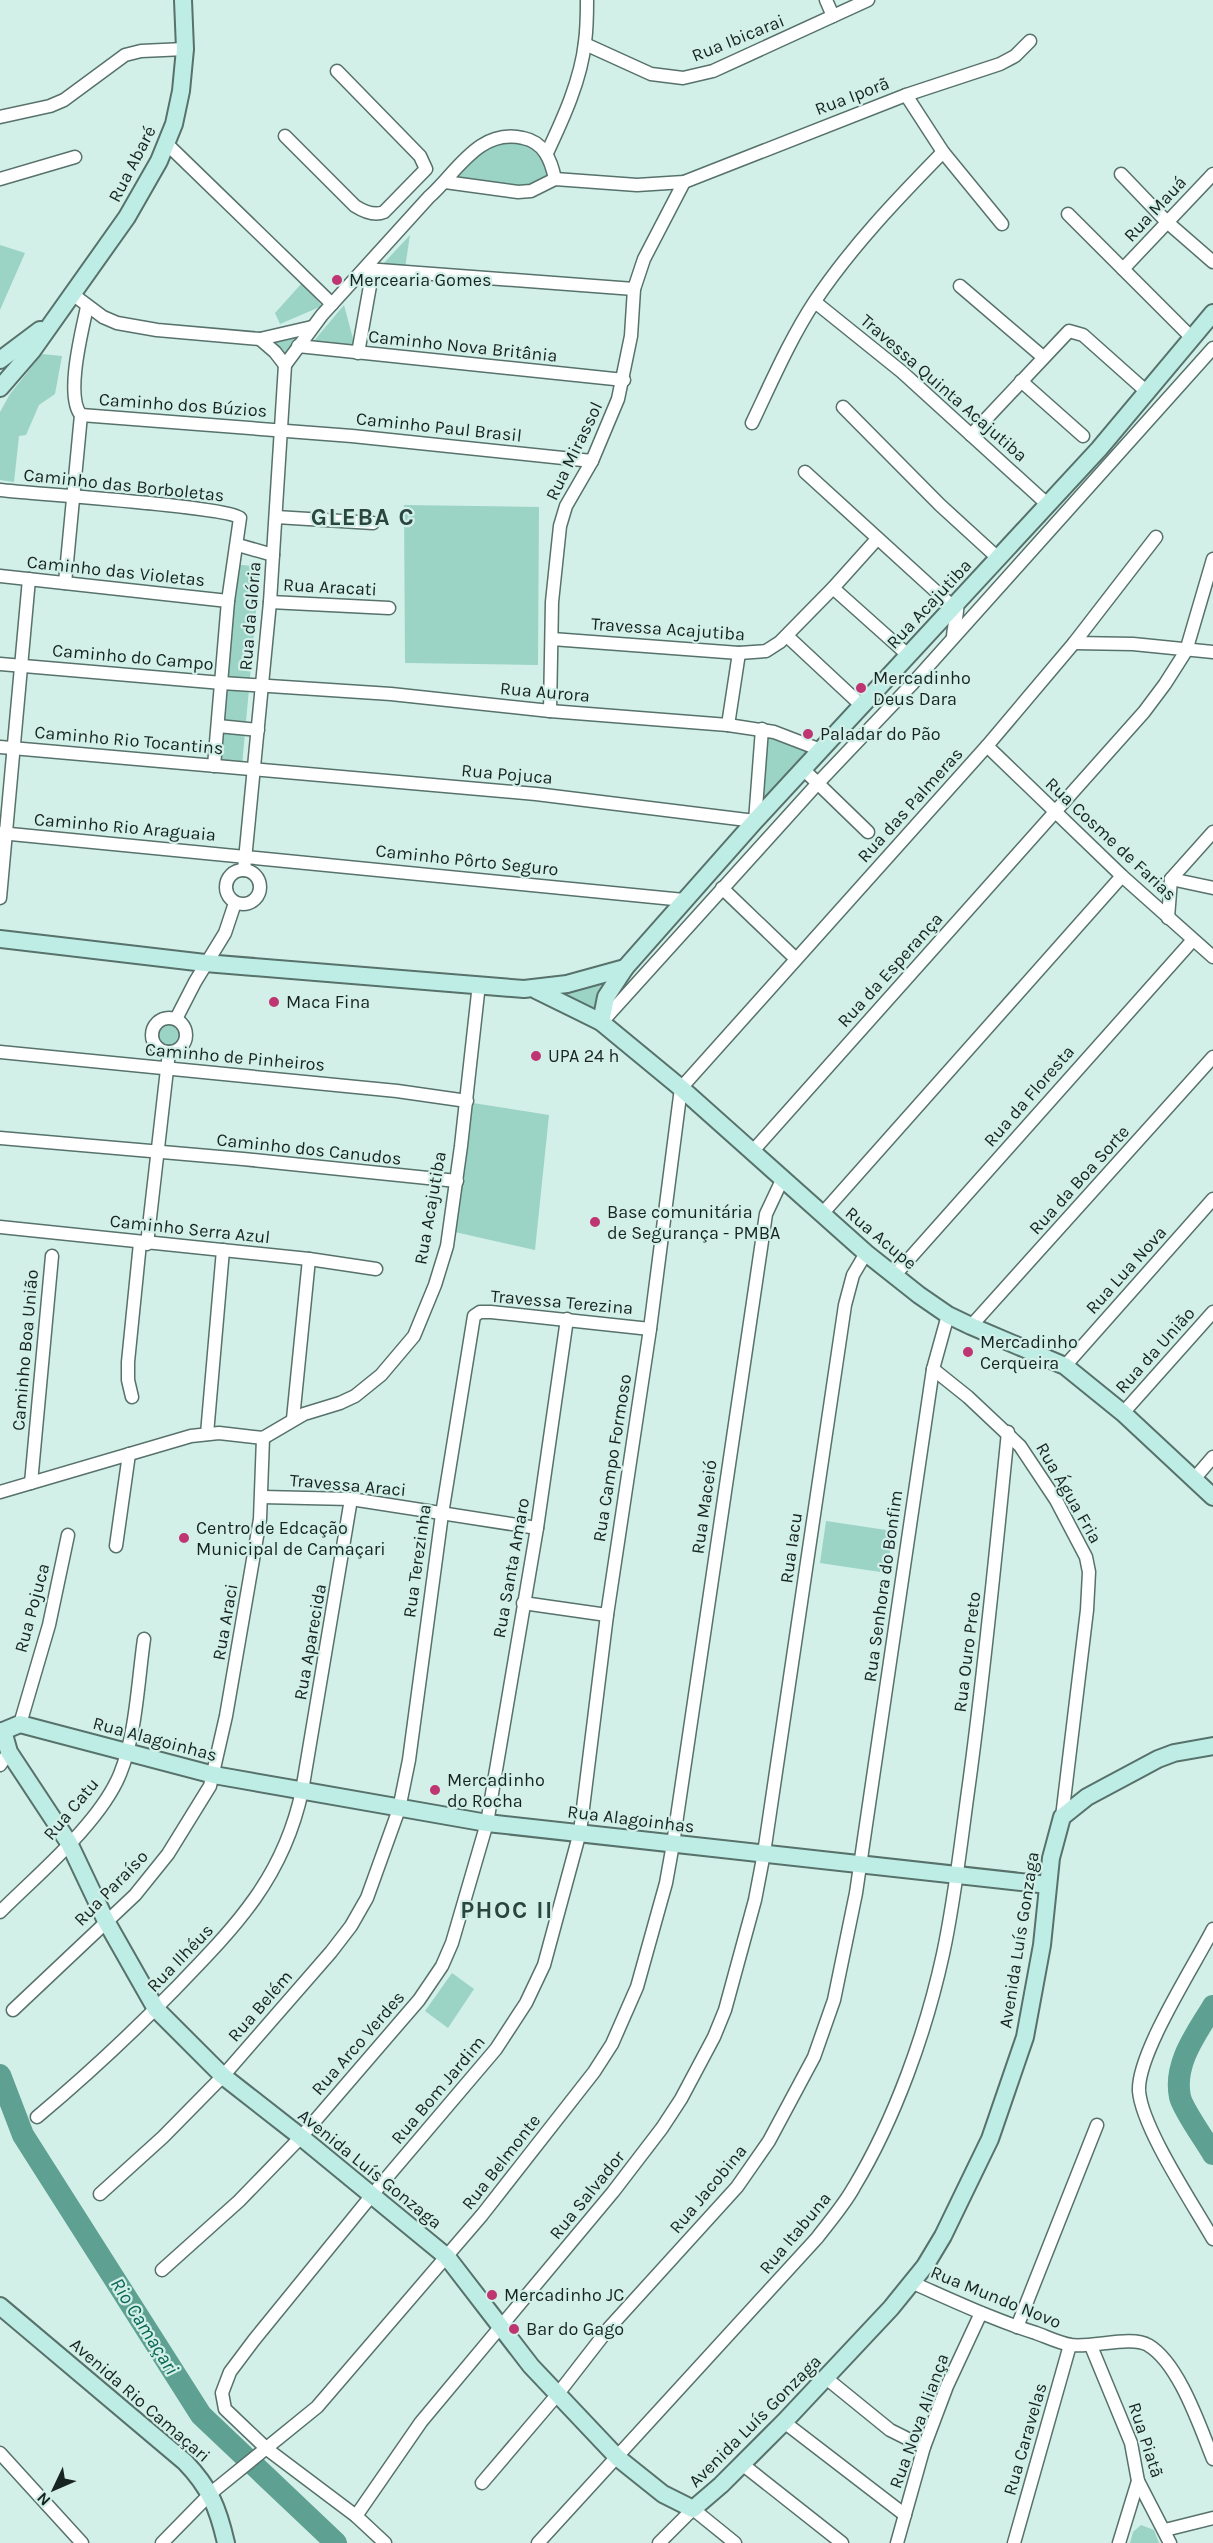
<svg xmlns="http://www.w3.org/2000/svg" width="1213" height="2543" font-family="Karla,sans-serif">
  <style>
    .green { fill: #9bd3c5 }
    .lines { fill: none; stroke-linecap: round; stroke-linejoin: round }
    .river { stroke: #5ea091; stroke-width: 22 }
    .street-casing { stroke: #57716b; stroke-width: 15 }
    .secondary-casing { stroke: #57716b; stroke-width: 20 }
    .street { stroke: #fff; stroke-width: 12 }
    .secondary { stroke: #beede5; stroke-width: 16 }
    .poi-dot { fill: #be3572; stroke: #d2f0e8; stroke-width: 2 }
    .labels { text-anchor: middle; stroke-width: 4.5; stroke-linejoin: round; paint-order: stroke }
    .street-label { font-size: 18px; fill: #182421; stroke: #d2f0e8 }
    .poi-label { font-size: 18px; fill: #182421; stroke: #d2f0e8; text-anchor: start }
    .water-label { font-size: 20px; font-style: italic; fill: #0a6657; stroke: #d2f0e8 }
    .district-label { font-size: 24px; font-weight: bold; letter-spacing: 1.5px; fill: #2a443e; stroke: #d2f0e8 }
  </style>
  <rect width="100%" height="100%" fill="#d2f0e8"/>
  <!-- green -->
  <g class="green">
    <path d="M514,142L553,152C553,173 549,178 531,190L441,183L484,144Z"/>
    <path d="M410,235L405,268L383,264Z"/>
    <path d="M0,245L25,253L0,310Z"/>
    <path d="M302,283L322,306L280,324L275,313Z"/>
    <path d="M344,305L355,346L313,342Z"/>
    <path d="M303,334L285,357L267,341Z"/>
    <path d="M42,354L62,356L55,394L39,405L26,435L19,436L14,482L0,480V412L10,394Z"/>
    <path d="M404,505L539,507L538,665L405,663Z"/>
    <path d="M234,564L260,567L242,766L219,764Z"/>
    <path d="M759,734L820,750L755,820Z"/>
    <path d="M622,969L597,1017L545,992Z"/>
    <circle cx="169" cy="1037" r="12"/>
    <path d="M473,1103L549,1115L535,1250L455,1232Z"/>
    <path d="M826,1521L893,1531L887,1573L820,1563Z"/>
    <path d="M452,1973L474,1989L448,2028L425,2011Z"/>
    <path d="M1141,2525L1154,2530L1159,2543H1130L1133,2532Z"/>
  </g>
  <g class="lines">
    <!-- river -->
    <g class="river">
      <path d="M1213,2006C1197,2033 1173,2063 1180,2097C1183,2110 1205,2140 1213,2154"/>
      <path d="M0,2075L23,2135L201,2415L336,2543"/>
    </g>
    <defs>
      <g id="street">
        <path d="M826,0L833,16"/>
        <path d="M585,44L651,74L683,78L713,71L868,0"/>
        <path d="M906,95L943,152L1002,224"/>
        <path d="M0,117L50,106L64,100L125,55L141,51L185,49"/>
        <path d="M285,136L355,206C363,211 375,216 384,212L426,169L420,156L337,71"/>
        <path d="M167,144L332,304"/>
        <path d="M547,153C563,119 581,80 585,42C587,28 587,14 587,0"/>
        <path d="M1121,174L1167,222L1213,262"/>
        <path d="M0,179L75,157"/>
        <path d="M445,182L518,192L531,191L555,179L637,185L684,182L906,95L1000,64L1015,56L1030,41"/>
        <path d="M1068,214L1192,338"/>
        <path d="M366,269L634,289"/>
        <path d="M1123,269L1213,174"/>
        <path d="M960,286L1043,357"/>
        <path d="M71,293L103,317L117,323L157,330L260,339L312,327"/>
        <path d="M815,302L902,372L1046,503"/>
        <path d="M260,339L275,352L285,365"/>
        <path d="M298,346L624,380"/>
        <path d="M358,353L373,269"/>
        <path d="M285,365L322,315L429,197C457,172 479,128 523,138C544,142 551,160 555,179"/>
        <path d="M1021,381L1083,436"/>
        <path d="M843,407L940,505L998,558"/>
        <path d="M81,415L352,436L592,461"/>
        <path d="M752,423C772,381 790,339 815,301C852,246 897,199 943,152"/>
        <path d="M971,435L1069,331L1083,335L1147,392"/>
        <path d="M805,472L952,606"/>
        <path d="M0,490C33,494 226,506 240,518L228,601L214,766"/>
        <path d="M276,517L373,523"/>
        <path d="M238,545L273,555"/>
        <path d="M0,576L228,601"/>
        <path d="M65,583L81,415C65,396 82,331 87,307"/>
        <path d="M833,588L908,655"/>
        <path d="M270,602L389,608"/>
        <path d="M787,636L861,705"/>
        <path d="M953,638C953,625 959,614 957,602"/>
        <path d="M552,639L739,653L766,651L780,642L833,588L877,539"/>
        <path d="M1074,643L1133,644L1213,652"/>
        <path d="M0,664L222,683L391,694L550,711L728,725L774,732L821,750"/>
        <path d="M550,711L552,602L560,526L566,506L592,461L618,399L631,336L634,289L644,259L684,182"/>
        <path d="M728,725L739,653"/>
        <path d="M218,726L258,730"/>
        <path d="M987,746L1122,876L1213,957"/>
        <path d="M0,747L536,794L755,821L762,729"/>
        <path d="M803,769L868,832"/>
        <path d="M0,833L684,900"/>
        <circle cx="243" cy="887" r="17"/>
        <path d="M244,870L270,602L285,365"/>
        <path d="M1171,879L1213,888"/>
        <path d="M722,888L796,959"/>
        <path d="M0,898L29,579"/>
        <path d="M1168,918L1171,879L1213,832"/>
        <circle cx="169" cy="1035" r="17"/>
        <path d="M176,1019L195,982L225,933L235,903"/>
        <path d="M602,1022L818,783L913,683L1213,348"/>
        <path d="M0,1052L397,1091L467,1101"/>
        <path d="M0,1138L243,1159L457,1181"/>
        <path d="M752,1152L1144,712L1165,684L1186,651L1213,559"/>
        <path d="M822,1214L1122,876"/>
        <path d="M0,1227L309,1259L376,1269"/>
        <path d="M147,1244L169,1052"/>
        <path d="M894,1276L1192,941"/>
        <path d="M971,1326L1213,1057"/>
        <path d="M1065,1366L1213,1199"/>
        <path d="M933,1369L968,1397L1020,1446L1056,1500L1086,1557L1089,1572L1087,1610L1062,1817"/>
        <path d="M132,1397L128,1380V1362L140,1243"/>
        <path d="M1123,1413L1213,1312"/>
        <path d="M293,1419L309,1259"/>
        <path d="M207,1434L223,1250"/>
        <path d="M1194,1479L1213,1457"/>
        <path d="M31,1483L52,1256"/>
        <path d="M0,1492L191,1436L219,1433L263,1438L304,1414L340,1403L355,1396L381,1375L414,1336L435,1285L447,1246L461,1146L479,984"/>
        <path d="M262,1497L351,1499L537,1528"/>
        <path d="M116,1546L129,1454"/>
        <path d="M523,1603L607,1615"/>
        <path d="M20,1724L49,1625L68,1535"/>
        <path d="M0,1765L9,1752"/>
        <path d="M0,1912C38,1874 100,1823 120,1774C136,1735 138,1681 144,1639"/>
        <path d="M1213,1929C1194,1966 1137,2054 1139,2091C1142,2128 1193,2204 1213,2239"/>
        <path d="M13,2010L135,1895L168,1854L210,1786L226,1716L260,1519L263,1438"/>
        <path d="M37,2117C86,2076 131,2034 175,1989C235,1927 283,1879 302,1791L351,1499"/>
        <path d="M100,2194L163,2137L223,2076L331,1952L351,1926L367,1898L399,1809L409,1760L442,1514L474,1316L480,1312H491L650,1329"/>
        <path d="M162,2270L239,2201L301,2137L419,2000L442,1966L452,1943L487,1823L537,1528L567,1319"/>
        <path d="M913,2283C954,2301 994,2320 1036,2333C1047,2337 1059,2343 1071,2345C1092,2348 1132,2335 1148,2345C1179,2363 1200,2427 1213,2459"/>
        <path d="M1017,2327L1097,2125"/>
        <path d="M1091,2346L1131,2443L1138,2481L1170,2543"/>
        <path d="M826,2378L890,2430L924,2447"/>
        <path d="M784,2422L905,2515"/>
        <path d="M0,2453L82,2543"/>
        <path d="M742,2464L842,2543"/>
        <path d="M482,2483L557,2395L609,2328L737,2187L769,2141L814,2057L834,2000L856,1893L933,1369L948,1315"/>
        <path d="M356,2516L421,2422L613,2192L662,2128L681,2099L714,2037L725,2010L755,1900L764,1853L845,1305L853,1275L866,1253"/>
        <path d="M1165,2530L1213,2518"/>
        <path d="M162,2543L211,2493L317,2407L482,2215L594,2072L612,2044L637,1987L666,1883L673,1844L766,1214L782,1180"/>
        <path d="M385,2543L356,2516L267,2449L247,2430L225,2409L222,2393L230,2372L254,2340L372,2195L496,2049L526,2003L544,1965L580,1832L607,1615L650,1329L681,1088L987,746L1074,643L1156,537"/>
        <path d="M538,2543L817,2238C830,2221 844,2205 854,2187C895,2119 926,2032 943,1954C955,1899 961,1841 969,1784C985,1667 996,1550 1008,1432"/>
        <path d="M659,2543L693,2509L735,2543"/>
        <path d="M897,2543L924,2447L947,2386L981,2313"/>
        <path d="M1014,2543L1070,2345"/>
        <path d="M1119,2543L1138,2481"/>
      </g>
      <g id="secondary">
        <path d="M0,360L40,330"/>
        <path d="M0,388L32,351L127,217L159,161L174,124L181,91L185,49L183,0"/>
        <path d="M0,939L205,963L524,989L567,984L625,968L755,821L1099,449L1213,313"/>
        <path d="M536,990L601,1022L681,1088L866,1253L919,1295L948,1315L971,1326L1065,1366L1123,1413L1213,1497"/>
        <path d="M601,1022L606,997L625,968"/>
        <path d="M3,1731L9,1752L69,1843L106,1921L156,2009L223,2076L301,2137L447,2257L531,2366L618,2458L663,2494L693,2509L721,2485L784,2422L891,2308L925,2266L943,2236L990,2139L1025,2037L1042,1945L1051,1858L1062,1817L1087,1797L1158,1759L1174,1753L1213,1746"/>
        <path d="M3,1731L20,1724L214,1775L487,1823L1048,1885"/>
        <path d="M0,2306L185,2462C210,2488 218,2508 226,2543"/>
      </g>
    </defs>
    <!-- street casing -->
    <use href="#street" class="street-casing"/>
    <!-- secondary casing -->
    <use href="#secondary" class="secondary-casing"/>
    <!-- street -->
    <use href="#street" class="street"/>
    <!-- secondary -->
    <use href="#secondary" class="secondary"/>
  </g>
  <!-- markers -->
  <g class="poi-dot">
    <circle cx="337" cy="280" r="6"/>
    <circle cx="861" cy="688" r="6"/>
    <circle cx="808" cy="734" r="6"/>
    <circle cx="274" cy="1002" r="6"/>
    <circle cx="536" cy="1056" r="6"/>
    <circle cx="595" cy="1222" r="6"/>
    <circle cx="968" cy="1352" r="6"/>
    <circle cx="184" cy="1538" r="6"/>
    <circle cx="435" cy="1790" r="6"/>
    <circle cx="492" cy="2295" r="6"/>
    <circle cx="514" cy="2329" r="6"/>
  </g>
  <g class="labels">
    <!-- street labels -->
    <g class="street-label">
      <text transform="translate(738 38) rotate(-22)" y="6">Rua Ibicarai</text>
      <text transform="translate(852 96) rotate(-21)" y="6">Rua Iporã</text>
      <text transform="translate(132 164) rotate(-63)" y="6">Rua Abaré</text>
      <text transform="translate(1155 209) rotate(-47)" y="6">Rua Mauá</text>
      <text transform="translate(463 346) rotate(6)" y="6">Caminho Nova Britânia</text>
      <text transform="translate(944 388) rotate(41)" y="6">Travessa Quinta Acajutiba</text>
      <text transform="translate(183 405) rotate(4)" y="6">Caminho dos Búzios</text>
      <text transform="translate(439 427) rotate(6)" y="6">Caminho Paul Brasil</text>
      <text transform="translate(574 451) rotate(-64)" y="6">Rua Mirassol</text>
      <text transform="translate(124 485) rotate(6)" y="6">Caminho das Borboletas</text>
      <text transform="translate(116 571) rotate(6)" y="6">Caminho das Violetas</text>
      <text transform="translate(330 587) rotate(3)" y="6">Rua Aracati</text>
      <text transform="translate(929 604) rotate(-47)" y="6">Rua Acajutiba</text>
      <text transform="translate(250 616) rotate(-85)" y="6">Rua da Glória</text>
      <text transform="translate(668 629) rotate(4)" y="6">Travessa Acajutiba</text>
      <text transform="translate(133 657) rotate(5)" y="6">Caminho do Campo</text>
      <text transform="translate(545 692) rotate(5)" y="6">Rua Aurora</text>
      <text transform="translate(129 740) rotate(5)" y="6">Caminho Rio Tocantins</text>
      <text transform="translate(507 774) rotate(5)" y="6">Rua Pojuca</text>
      <text transform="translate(910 805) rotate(-48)" y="6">Rua das Palmeras</text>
      <text transform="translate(125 827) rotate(5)" y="6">Caminho Rio Araguaia</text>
      <text transform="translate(1111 839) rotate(43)" y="6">Rua Cosme de Farias</text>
      <text transform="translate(467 860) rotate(6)" y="6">Caminho Pôrto Seguro</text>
      <text transform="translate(890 970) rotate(-48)" y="6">Rua da Esperança</text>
      <text transform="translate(235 1057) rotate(5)" y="6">Caminho de Pinheiros</text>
      <text transform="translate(1029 1096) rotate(-49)" y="6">Rua da Floresta</text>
      <text transform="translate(309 1149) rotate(6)" y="6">Caminho dos Canudos</text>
      <text transform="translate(1079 1180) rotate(-48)" y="6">Rua da Boa Sorte</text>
      <text transform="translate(430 1208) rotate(-80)" y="6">Rua Acajutiba</text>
      <text transform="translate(190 1229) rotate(6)" y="6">Caminho Serra Azul</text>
      <text transform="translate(881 1238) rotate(40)" y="6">Rua Acupe</text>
      <text transform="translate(1126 1270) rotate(-48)" y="6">Rua Lua Nova</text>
      <text transform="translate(562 1302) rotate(5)" y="6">Travessa Terezina</text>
      <text transform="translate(25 1350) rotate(-85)" y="6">Caminho Boa União</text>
      <text transform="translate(1155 1350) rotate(-48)" y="6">Rua da União</text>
      <text transform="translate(612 1458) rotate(-81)" y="6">Rua Campo Formoso</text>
      <text transform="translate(348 1485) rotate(5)" y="6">Travessa Araci</text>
      <text transform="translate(1069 1493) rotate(60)" y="6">Rua Água Fria</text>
      <text transform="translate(704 1507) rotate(-82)" y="6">Rua Maceió</text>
      <text transform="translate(791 1548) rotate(-82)" y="6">Rua Iacu</text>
      <text transform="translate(417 1561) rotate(-82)" y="6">Rua Terezinha</text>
      <text transform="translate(511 1568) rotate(-80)" y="6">Rua Santa Amaro</text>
      <text transform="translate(883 1586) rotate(-82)" y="6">Rua Senhora do Bonfim</text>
      <text transform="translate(32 1608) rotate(-75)" y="6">Rua Pojuca</text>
      <text transform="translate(225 1622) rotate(-80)" y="6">Rua Araci</text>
      <text transform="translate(310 1642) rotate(-80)" y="6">Rua Aparecida</text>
      <text transform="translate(967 1652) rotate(-83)" y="6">Rua Ouro Preto</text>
      <text transform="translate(155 1739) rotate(15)" y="6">Rua Alagoinhas</text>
      <text transform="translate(71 1809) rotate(-50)" y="6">Rua Catu</text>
      <text transform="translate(631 1819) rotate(7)" y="6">Rua Alagoinhas</text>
      <text transform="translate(111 1888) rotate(-46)" y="6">Rua Paraíso</text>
      <text transform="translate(1019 1940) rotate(-81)" y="6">Avenida Luís Gonzaga</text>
      <text transform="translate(180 1958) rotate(-46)" y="6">Rua Ilhéus</text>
      <text transform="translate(260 2006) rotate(-49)" y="6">Rua Belém</text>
      <text transform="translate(358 2043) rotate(-49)" y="6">Rua Arco Verdes</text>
      <text transform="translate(438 2090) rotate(-50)" y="6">Rua Bom Jardim</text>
      <text transform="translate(501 2162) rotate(-52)" y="6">Rua Belmonte</text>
      <text transform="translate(370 2169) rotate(39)" y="6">Avenida Luís Gonzaga</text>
      <text transform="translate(708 2189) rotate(-50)" y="6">Rua Jacobina</text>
      <text transform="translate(587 2195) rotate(-51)" y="6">Rua Salvador</text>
      <text transform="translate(795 2233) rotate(-50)" y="6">Rua Itabuna</text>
      <text transform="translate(996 2297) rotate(22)" y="6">Rua Mundo Novo</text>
      <text transform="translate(140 2400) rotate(41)" y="6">Avenida Rio Camaçari</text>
      <text transform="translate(755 2421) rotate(-45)" y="6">Avenida Luís Gonzaga</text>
      <text transform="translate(919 2421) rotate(-70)" y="6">Rua Nova Aliança</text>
      <text transform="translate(1025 2439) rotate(-74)" y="6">Rua Caravelas</text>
      <text transform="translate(1146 2440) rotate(72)" y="6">Rua Piatã</text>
    </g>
    <!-- poi labels -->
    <g class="poi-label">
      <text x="349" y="286">Mercearia Gomes</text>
      <text x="873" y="684">Mercadinho<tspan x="873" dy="21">Deus Dara</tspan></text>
      <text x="820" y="740">Paladar do Pão</text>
      <text x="286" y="1008">Maca Fina</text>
      <text x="548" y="1062">UPA 24 h</text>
      <text x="607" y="1218">Base comunitária<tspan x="607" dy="21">de Segurança - PMBA</tspan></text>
      <text x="980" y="1348">Mercadinho<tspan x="980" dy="21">Cerqueira</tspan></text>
      <text x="196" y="1534">Centro de Edcação<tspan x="196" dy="21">Municipal de Camaçari</tspan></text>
      <text x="447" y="1786">Mercadinho<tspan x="447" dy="21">do Rocha</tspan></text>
      <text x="504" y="2301">Mercadinho JC</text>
      <text x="526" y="2335">Bar do Gago</text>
    </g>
    <!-- water labels -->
    <g class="water-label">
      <text transform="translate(145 2326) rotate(58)" y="7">Rio Camaçari</text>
    </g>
    <!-- district labels -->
    <g class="district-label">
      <text x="363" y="525">GLEBA C</text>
      <text x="507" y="1918">PHOC II</text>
    </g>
  </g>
  <!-- north arrow -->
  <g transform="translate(54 2489) rotate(226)" stroke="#d2f0e8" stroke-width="4.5" paint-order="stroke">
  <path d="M0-4.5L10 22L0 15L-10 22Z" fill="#182421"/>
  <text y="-9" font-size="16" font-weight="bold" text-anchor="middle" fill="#182421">N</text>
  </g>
</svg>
